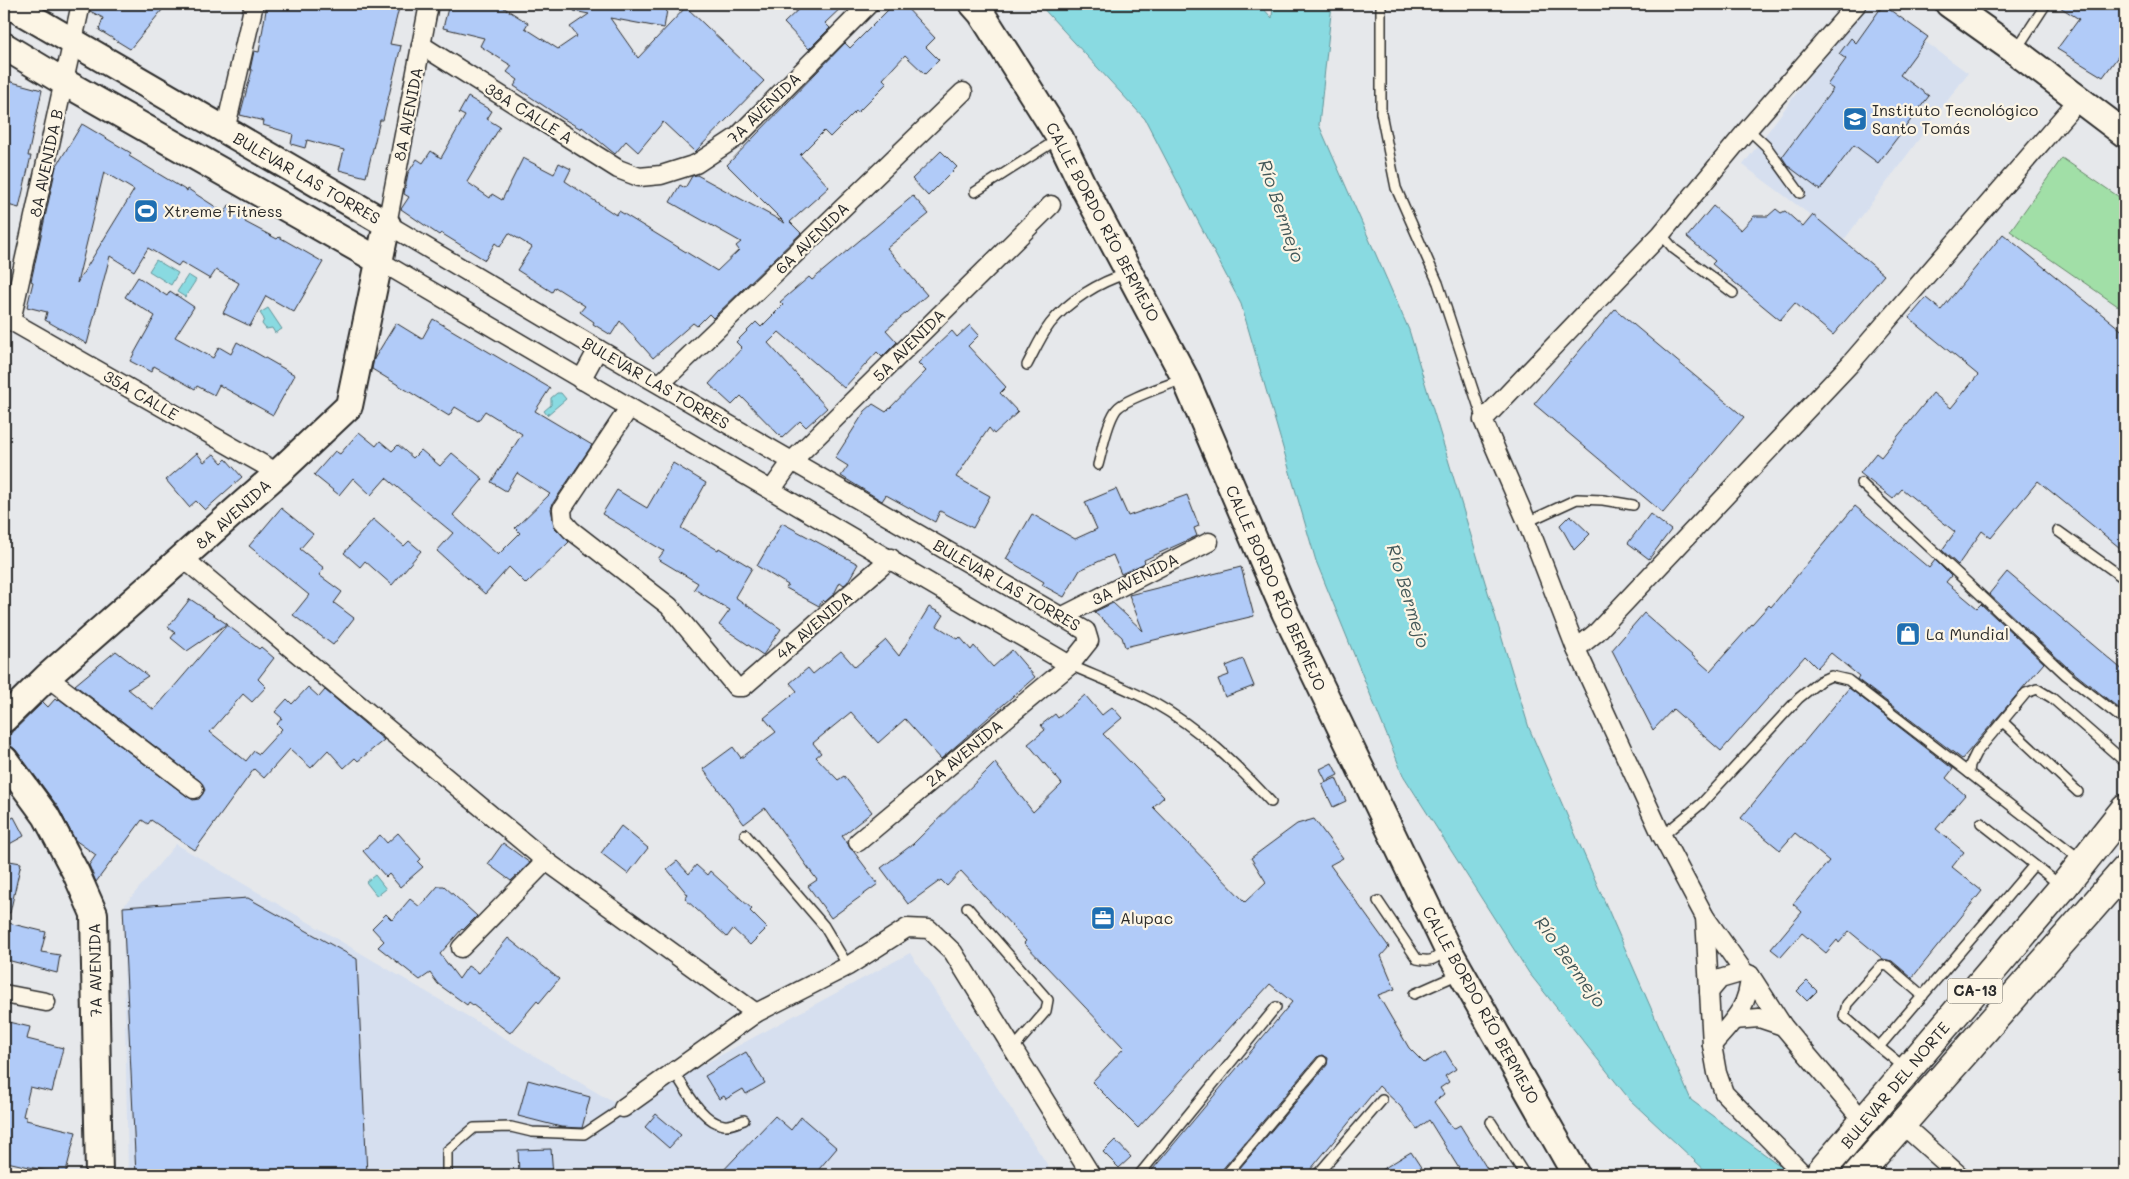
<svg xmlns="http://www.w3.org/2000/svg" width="2129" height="1179" font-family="Mali,sans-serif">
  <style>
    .built { fill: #d6dfef }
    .green { fill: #a1dfa7; stroke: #668569 }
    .water { fill: #89dae1; stroke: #639498 }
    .building { fill: #b1cbf8; stroke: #2b2b2b; fill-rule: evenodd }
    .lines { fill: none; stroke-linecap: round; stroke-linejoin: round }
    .lane-casing { stroke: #2b2b2b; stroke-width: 12 }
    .street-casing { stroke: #2b2b2b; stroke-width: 21 }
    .secondary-casing { stroke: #2b2b2b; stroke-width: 30 }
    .highway-casing { stroke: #2b2b2b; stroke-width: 31 }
    .lane { stroke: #fcf5e5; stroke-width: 9 }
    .street { stroke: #fcf5e5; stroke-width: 18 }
    .secondary { stroke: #fcf5e5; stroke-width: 26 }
    .highway { stroke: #fcf5e5; stroke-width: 28 }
    .path-bridge { stroke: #2b2b2b; stroke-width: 3; stroke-dasharray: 1 4; stroke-linecap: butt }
    .labels { text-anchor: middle; stroke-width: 4.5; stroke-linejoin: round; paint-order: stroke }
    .shield { fill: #fcf5e5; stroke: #6a6863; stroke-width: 1 }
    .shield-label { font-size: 15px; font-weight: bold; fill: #2b2b2b }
    .street-label { font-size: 16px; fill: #2b2b2b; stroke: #fcf5e5 }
    .poi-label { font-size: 16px; fill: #2b2b2b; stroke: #fcf5e5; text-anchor: start }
    .water-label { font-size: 18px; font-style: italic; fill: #425758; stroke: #fcf5e5 }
  </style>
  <rect width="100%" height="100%" fill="#e6e8eb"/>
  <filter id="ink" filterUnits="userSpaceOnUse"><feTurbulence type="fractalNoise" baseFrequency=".02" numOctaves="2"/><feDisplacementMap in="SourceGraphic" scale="10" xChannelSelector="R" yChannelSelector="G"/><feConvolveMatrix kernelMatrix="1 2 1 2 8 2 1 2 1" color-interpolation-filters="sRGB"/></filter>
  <g filter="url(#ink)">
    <!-- built -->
    <g class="built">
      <path d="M1863,4H1874L1968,73L1844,240L1743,165Z"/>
      <path d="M176,844L623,1108L910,953L1054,1175H128L123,907Z"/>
    </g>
    <!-- green -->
    <path class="green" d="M2062,158L2125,201V311L2010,231Z"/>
    <!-- water -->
    <g class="water">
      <path d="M1039,4H1259L1272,18L1273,4H1332L1319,125L1409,330L1529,728L1691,1100L1786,1170L1790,1175H1710L1630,1100L1529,973L1403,775L1316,561L1241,304L1145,119Z"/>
      <path d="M156,260L178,273L171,285L149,271Z"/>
      <path d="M188,275L196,280L185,297L177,292Z"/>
      <path d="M268,308L282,329L275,333L272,328L266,329L262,324L264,319L260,313Z"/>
      <path d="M557,393H561L566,399L547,415L544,411L551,405V398Z"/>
      <path d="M375,875L386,889L377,896L366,882Z"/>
    </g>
    <!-- building -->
    <g class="building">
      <path d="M91,4H167L130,49L99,30L103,18L90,11Z"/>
      <path d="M267,4H400L390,44L401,46L383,120H380L366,177L339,170L344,150L307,140L305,148L291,144L293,134L263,125L264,121L240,115L252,70H250L254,51L259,52Z"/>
      <path d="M449,4H498L528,23L525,28L558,49L577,36L570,27L589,14L574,11V4H668L664,28L610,18L638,58L686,7L764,81L695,152L663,122L638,152L626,141L615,154L582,127L581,129L562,118L514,86L518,80L507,72L512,66L480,46L484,38L443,28Z"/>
      <path d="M804,4H845L825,23L830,28L809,49L784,23Z"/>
      <path d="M894,4H903L935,38L926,47L939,60L925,74L905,55L883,79L887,83L857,113L856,111L830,137L824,131L800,155L829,187L790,222L801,233L713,318L709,314L697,326L693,323L653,358L620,321L611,335L593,324L594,322L580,312L585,306L555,287L552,292L517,270L532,247L509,233L500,247L495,243L485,260L441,233L439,235L401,209L409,197L404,194L408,173L417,159L423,163L431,151L441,158L465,116L459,113L468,97L492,111L487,119L500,127L467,182L490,198L492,194L502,200L523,158L554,174L559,163L571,169L565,181L616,215L619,211L717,271L739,250L736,246L741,242L670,202L680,185L685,188L692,176L697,175L785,223L727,165L845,43L850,48Z"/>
      <path d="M2055,4H2125V47L2103,77L2057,49L2079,19Z"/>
      <path d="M1883,5L1928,37L1900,75L1929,96L1878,163L1854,145L1820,190L1788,166L1782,157L1833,89L1827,85L1846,59L1839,54L1851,38L1856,43Z"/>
      <path d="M4,80L42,90L28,156H31L19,208L4,204Z"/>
      <path d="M82,124L131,153L129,156L187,191L188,189L225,213L229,205L248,217L245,222L277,239L279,237L323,262L294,312L266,296L250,326L223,313L239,283L216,270L210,279L181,262L178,266L148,248L134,271L110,256L87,344L45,320L47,312L27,307L33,282L31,281L56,167ZM104,172L134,190L77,283Z"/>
      <path d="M941,151L957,167L928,196L912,179Z"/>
      <path d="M913,196L929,214L887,248L927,295L886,330L897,342L882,357L877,352L844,388L779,332L768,343L827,408L806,427L800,421L782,438L741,396L732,405L709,384L742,348L736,342L756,322L761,327L783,305L780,302L809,277L812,280Z"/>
      <path d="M1713,206L1741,230L1754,216H1768L1776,209L1781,213L1785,211L1803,227L1813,215L1884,275L1833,335L1795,303L1780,320L1712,264L1715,261L1687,237Z"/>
      <path d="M2003,234L2125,333V552L2038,481L1991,538L1982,531L1958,565L1942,550L1955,532L1902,489L1893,499L1860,473L1876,453L1881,457L1933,393L1951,408L1978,375L1909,318L1926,298L1941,310Z"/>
      <path d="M138,277L167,296L170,291L194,307L175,337L213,358L219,347L231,354L237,342L295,375L273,415L219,385L214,395L197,386L195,389L154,366L151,372L130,361L155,316L125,297Z"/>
      <path d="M1615,309L1744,417L1663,513L1534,404Z"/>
      <path d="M433,319L550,388L535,411L592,445L553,503L551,509L555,528L569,542L526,584L509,567L485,594L437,551L453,533L386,478L371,495L353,478L339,495L314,475L335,451L340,454L359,432L376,446L380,441L392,451L398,445L413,458L421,450L440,466L452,453L483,479L453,515L498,555L520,533L515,528L550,494L517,473L506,491L491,482L522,434L485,411L478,421L455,407L449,416L372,369L374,359L396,323L422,339Z"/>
      <path d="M970,325L979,335L968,346L1006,387L1000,393L1018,412L994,434L989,428L956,477L990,496L973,528L940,511L935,522L886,495L882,501L841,476L848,466L835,458L865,411L873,404L886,412L926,371L918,363L952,331L957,337Z"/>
      <path d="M197,453L204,462L214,454L222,463L226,459L242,477L205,510L196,501L189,507L166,480Z"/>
      <path d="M673,463L706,483L681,528L718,550L719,548L752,568L735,597L781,629L763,655L719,625L730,610L694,589L698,583L658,559L664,551L602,514L617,490L647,508Z"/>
      <path d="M1116,489L1128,516L1187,495L1199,526L1194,528L1197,536L1144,560L1145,563L1121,574L1113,555L1080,570L1064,597L1042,585L1044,582L1006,559L1032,514L1075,539L1097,529L1085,502Z"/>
      <path d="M1855,506L1929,568L1935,560L1951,576L1946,582L1977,608L1981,604L2044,663L1962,759L1857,679L1859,676L1831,653L1817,668L1805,656L1721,751L1673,709L1653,730L1612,650L1644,613L1710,671L1769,605L1771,607Z"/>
      <path d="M281,508L313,534L300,549L324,568L319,575L342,592L334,603L354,618L333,645L293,615L309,595L249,546Z"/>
      <path d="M1650,514L1671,530L1649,559L1628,543Z"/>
      <path d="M1570,515L1590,534L1574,550L1560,525Z"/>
      <path d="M373,519L404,546L409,541L421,551L392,585L365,561L360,567L344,553Z"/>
      <path d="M782,523L858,564L847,583L844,585L840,582L834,594L825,602L823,600L819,606L786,588L788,585L757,566Z"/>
      <path d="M1241,567L1254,616L1125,647L1122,637L1094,612L1113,603L1143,631L1129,595Z"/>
      <path d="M2007,572L2125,672V713L2068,668L1989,594Z"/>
      <path d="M190,599L227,624L187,651L171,638L175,633L168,627Z"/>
      <path d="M929,607L944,615L937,626L958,639L960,637L971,650L974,646L993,667L1012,650L1035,677L941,759L905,719L878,743L851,712L813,743L821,753L816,757L838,780L844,776L872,812L842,836L878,884L831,918L808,886L817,880L765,808L744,824L703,769L733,747L741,758L776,732L764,718L797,691L790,683L808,668L813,674L841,651L855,667L886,640L899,656Z"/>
      <path d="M227,625L259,649L261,647L274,658L258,679L266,687L252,702L243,694L210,732L246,761L254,751L259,754L282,729L277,724L282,718L275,712L287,699L292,704L308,687L319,697L325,690L384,740L358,761L355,758L344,768L328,750L311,768L290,749L264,778L254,769L195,850L151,820L148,824L142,820L96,882L89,865L96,855L75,840L58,807L16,750L4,740L43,702L48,707L55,699L57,701L59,699L188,797L193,800L199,799L205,790L200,781L75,685L116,651L148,676L128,689L154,710Z"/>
      <path d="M1243,659L1254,686L1225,697L1218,679L1229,675L1226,666Z"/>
      <path d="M1849,688L1953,769L1946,778L1965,795L1936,829L1964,852L1952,867L1982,891L1912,978L1892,961L1883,959L1849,931L1839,943L1837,940L1826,953L1802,933L1781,957L1771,949L1802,912L1793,904L1829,861L1795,833L1780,850L1741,818Z"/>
      <path d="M1085,695L1102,715L1112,707L1122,718L1103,734L1164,797L1153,807L1245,902L1266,882L1251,858L1297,824L1314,819L1343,858L1330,865L1389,947L1381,956L1395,989L1378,995L1409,1048L1424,1063L1445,1051L1456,1069L1445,1076L1449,1082L1440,1088L1444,1094L1434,1102L1453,1129L1460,1125L1491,1175H1463L1429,1120L1417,1129L1400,1106L1379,1086L1306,1175H1234L1327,1065L1328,1058L1323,1055L1317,1057L1221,1171L1220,1175H1148L1292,1002L1270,984L1138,1128L1092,1082L1124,1048L1024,943L1026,941L961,871L947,886L941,880L908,904L881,868L913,844L995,763L1033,812L1062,784L1028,744L1045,730L1041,725L1055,714L1058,718Z"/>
      <path d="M1332,763L1338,775L1326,781L1320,769Z"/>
      <path d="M1336,778L1346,801L1333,807L1322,784Z"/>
      <path d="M14,817L24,836L4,847V822Z"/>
      <path d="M621,826L648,848L628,874L601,853Z"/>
      <path d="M398,833L421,859L418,862L423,867L400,887L389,874L386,877L363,851L380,835L387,843Z"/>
      <path d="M503,843L530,863L511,881L488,864Z"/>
      <path d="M4,860L21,863L10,913L4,912Z"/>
      <path d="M677,861L689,874L696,865L707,875L710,871L752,909L750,911L767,928L750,945L733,929L727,937L685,899L688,895L667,869Z"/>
      <path d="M438,886H444L477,916L463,930L462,929L440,954L459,979L468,966L479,973L508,938L559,979L539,1003L537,1001L510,1033L469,1002L467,1005L438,984L430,973L420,980L378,947L384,941L372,928L386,914L392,920L410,899L420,907Z"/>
      <path d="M248,898L357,959L367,1175H136L123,907Z"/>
      <path d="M4,922L46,932L41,952L60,955L57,973L7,960L10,949L4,947Z"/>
      <path d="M1807,981L1817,991L1807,1001L1797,991Z"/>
      <path d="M4,1021L30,1027L27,1039L63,1048L52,1092L30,1087L23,1116L26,1117V1120L76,1132L65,1175L7,1162L8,1156H4Z"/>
      <path d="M746,1052L765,1083L746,1094L743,1089L726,1099L724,1096L719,1099L705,1076Z"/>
      <path d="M528,1080L590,1097L582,1128L561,1127L518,1116Z"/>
      <path d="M656,1114L681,1135L669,1148L645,1127Z"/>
      <path d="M775,1116L791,1130L801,1117L837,1148L814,1175H719Z"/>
      <path d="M1115,1140L1131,1157L1119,1168L1103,1152Z"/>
      <path d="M551,1149L553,1175H519L518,1150Z"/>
      <path d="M1411,1152L1426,1175H1373Z"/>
    </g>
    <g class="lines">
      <defs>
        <g id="lane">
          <path d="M1381,4V113L1396,188L1438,283L1483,420"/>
          <path d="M2016,50L2046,4"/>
          <path d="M1748,129L1766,146L1800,193"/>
          <path d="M975,192L1058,139"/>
          <path d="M1661,234L1674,249L1733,293"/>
          <path d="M1027,365C1034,352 1041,336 1050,324C1068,301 1099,282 1126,274"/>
          <path d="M1098,465C1103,448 1106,425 1116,410C1123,399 1169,385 1183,379"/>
          <path d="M1861,483L2066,675L2125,721"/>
          <path d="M1527,522L1577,499L1603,500L1633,505"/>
          <path d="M2058,531L2125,579"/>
          <path d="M1070,665C1097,677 1127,688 1154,703C1199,728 1236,764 1271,802"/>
          <path d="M2003,722L2078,792"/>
          <path d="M1981,823L2060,885"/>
          <path d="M745,834L824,926L848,966"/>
          <path d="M1662,836L1701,804L1799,698L1820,681L1831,676L1848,680L1969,773"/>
          <path d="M2079,861L2071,852L1969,773L1970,765L1976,753L2026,693L2037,689L2052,698L2125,762"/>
          <path d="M1378,901L1417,959C1431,962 1436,960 1444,949"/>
          <path d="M967,907L1048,1000L1046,1011L1012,1050"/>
          <path d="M1414,994L1459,974"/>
          <path d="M1923,996L1888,966L1882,965L1847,1004L1844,1016L1879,1047L2034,865"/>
          <path d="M1879,1047L1905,1068"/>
          <path d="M674,1070C683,1087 703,1123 724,1125C730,1126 738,1122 744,1120"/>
          <path d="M1491,1122L1525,1175"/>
          <path d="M447,1175V1151L474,1128L511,1127L532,1132L584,1134L623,1108"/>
          <path d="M1139,1175L1276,1007"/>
          <path d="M1226,1175L1322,1061"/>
          <path d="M1317,1175L1382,1100"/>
        </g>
        <g id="street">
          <path d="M429,4L387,224L598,349L1086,631L1089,641L1070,665L858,842"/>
          <path d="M1857,4L1748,129L1661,234L1483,420L1527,522L1576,649L1662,836L1705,917L1744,972L1750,975L1783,1026L1864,1122"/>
          <path d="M421,45L618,169L639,177L661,175L696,164L737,137L869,4"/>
          <path d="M225,131L254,4"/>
          <path d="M378,260C608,396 840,528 1070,665"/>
          <path d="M4,317L278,473"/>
          <path d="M11,321L81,4"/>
          <path d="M581,380L598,349"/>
          <path d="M660,384L963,92"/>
          <path d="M629,408L562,509L563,521L571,530L669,606L736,687H743L891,558"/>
          <path d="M772,489L792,461L1051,205"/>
          <path d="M183,558L546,861L756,1013"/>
          <path d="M1061,617L1209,542"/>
          <path d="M1576,649L1597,632L1850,364L2079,99"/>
          <path d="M47,677L194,789"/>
          <path d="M1705,917L1712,1045L1717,1073L1724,1093L1804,1175"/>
          <path d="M461,948L546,861"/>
          <path d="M1709,992L1720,979L1744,972"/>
          <path d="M4,994L46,1002"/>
          <path d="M1734,1020L1759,1018L1783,1026"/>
          <path d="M1712,1045C1732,1022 1749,1008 1750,975"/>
          <path d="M623,1108L756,1013L848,966L907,928L929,929L953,952L1091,1175"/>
          <path d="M1903,1125L1959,1175"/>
        </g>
        <g id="secondary">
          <path d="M973,4L981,13L1060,138L1082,184L1185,378L1285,612L1446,946L1576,1175"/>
          <path d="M1949,4L2015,51L2125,134"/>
          <path d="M4,46L64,82L378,260"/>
          <path d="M4,719L47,677L278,473L349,406L387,224L8,4"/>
          <path d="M4,759L46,816L76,873L94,914L99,1175"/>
        </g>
        <g id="highway">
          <path d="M1818,1175L2063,887L2125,809"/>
          <path d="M1857,1175L2125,870"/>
        </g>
      </defs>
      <!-- lane casing -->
      <use href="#lane" class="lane-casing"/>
      <!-- street casing -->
      <use href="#street" class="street-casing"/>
      <!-- secondary casing -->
      <use href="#secondary" class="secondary-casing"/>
      <!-- highway casing -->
      <use href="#highway" class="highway-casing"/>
      <!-- lane -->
      <use href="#lane" class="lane"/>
      <!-- street -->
      <use href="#street" class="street"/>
      <!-- secondary -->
      <use href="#secondary" class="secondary"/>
      <!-- highway -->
      <use href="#highway" class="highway"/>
      <!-- path-bridge -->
      <path class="path-bridge" d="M1799,1175L1811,1161"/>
    </g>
  </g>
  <!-- icons -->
  <defs>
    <symbol id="school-square" viewBox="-11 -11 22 22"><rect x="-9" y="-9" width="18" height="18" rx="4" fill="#1f6fb2" stroke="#fcf5e5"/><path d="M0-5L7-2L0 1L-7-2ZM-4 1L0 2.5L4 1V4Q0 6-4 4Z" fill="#fff"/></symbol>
    <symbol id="stadium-square" viewBox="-11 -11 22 22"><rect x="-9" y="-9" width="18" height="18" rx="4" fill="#1f6fb2" stroke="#fcf5e5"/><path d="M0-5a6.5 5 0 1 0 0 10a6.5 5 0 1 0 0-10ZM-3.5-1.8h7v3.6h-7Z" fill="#fff"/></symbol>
    <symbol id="shop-square" viewBox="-11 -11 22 22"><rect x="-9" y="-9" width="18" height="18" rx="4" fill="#1f6fb2" stroke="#fcf5e5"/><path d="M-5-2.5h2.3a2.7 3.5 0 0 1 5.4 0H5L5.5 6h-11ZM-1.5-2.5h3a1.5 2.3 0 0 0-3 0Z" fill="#fff"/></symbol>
    <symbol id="office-square" viewBox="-11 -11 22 22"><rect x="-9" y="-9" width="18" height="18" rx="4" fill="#1f6fb2" stroke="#fcf5e5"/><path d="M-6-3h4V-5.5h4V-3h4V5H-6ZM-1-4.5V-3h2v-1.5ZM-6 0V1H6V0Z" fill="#fff"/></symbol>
  </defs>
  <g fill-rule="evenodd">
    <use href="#school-square" x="1841" y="105" width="28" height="28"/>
    <use href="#stadium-square" x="132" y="197" width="28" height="28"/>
    <use href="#shop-square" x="1894" y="620" width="28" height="28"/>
    <use href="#office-square" x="1089" y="904" width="28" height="28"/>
  </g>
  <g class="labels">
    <!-- shield labels -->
    <rect class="shield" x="1947.5" y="978.5" width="55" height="25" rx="4"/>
    <g class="shield-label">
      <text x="1975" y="996">CA-13</text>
    </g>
    <!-- street labels -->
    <g class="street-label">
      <text transform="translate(764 108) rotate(-44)" y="6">7A AVENIDA</text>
      <text transform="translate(529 113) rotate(32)" y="6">38A CALLE A</text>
      <text transform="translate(408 114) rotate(-79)" y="6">8A AVENIDA</text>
      <text transform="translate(46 163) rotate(-78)" y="6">8A AVENIDA B</text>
      <text transform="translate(307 178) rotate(30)" y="6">BULEVAR LAS TORRES</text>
      <text transform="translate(1103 222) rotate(62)" y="6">CALLE BORDO RÍO BERMEJO</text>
      <text transform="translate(812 238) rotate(-44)" y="6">6A AVENIDA</text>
      <text transform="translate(909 345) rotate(-45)" y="6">5A AVENIDA</text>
      <text transform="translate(656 383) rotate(30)" y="6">BULEVAR LAS TORRES</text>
      <text transform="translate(141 395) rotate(30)" y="6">35A CALLE</text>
      <text transform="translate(233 514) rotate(-42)" y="6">8A AVENIDA</text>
      <text transform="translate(1135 579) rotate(-27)" y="6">3A AVENIDA</text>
      <text transform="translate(1007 585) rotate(30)" y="6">BULEVAR LAS TORRES</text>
      <text transform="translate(1276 588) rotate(66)" y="6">CALLE BORDO RÍO BERMEJO</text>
      <text transform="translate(814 625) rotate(-41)" y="6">4A AVENIDA</text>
      <text transform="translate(964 753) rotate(-40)" y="6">2A AVENIDA</text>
      <text transform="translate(95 970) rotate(-91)" y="6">7A AVENIDA</text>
      <text transform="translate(1481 1005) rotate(61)" y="6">CALLE BORDO RÍO BERMEJO</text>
      <text transform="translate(1895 1085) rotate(-50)" y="6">BULEVAR DEL NORTE</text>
    </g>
    <!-- poi labels -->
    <g class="poi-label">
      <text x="1872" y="116">Instituto Tecnológico<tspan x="1872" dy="18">Santo Tomás</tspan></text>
      <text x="164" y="217">Xtreme Fitness</text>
      <text x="1926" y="640">La Mundial</text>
      <text x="1120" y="924">Alupac</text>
    </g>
    <!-- water labels -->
    <g class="water-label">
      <text transform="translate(1281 211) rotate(71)" y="6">Río Bermejo</text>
      <text transform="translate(1408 596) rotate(73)" y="6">Río Bermejo</text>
      <text transform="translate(1570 962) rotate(54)" y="6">Río Bermejo</text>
    </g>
  </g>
  <!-- margin -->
  <rect width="2129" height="1179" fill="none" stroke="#fcf5e5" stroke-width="20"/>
  <rect x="10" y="10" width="2109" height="1159" fill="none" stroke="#2b2b2b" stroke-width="2" filter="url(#ink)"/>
</svg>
